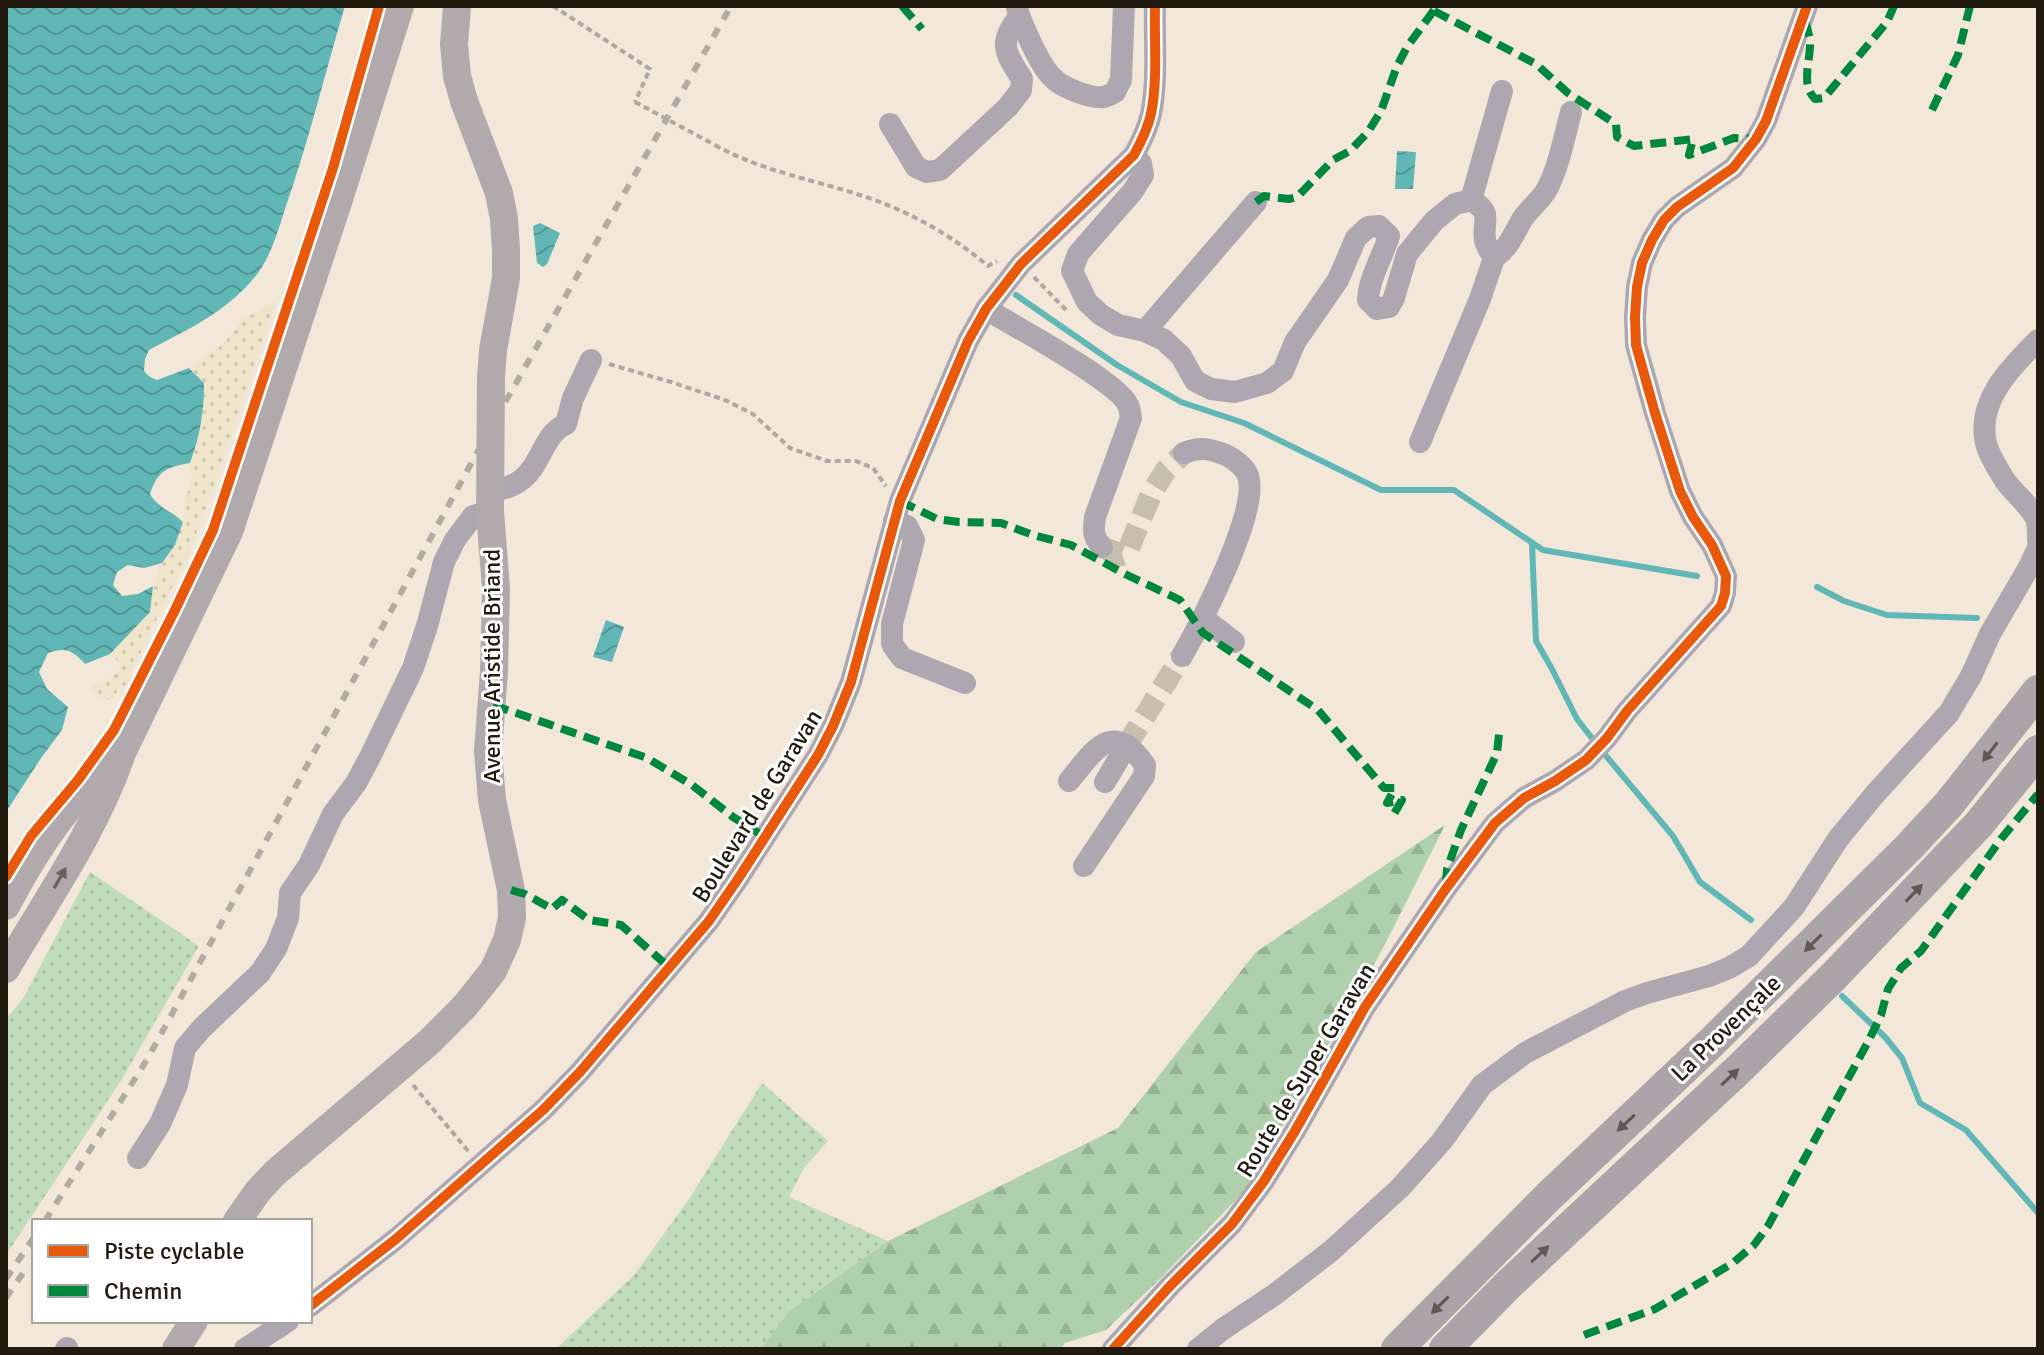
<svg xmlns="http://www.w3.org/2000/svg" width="2044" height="1355" font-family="Signika,sans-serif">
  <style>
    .grass { fill: url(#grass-dots) }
    .forest { fill: url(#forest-firs) }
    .sand { fill: url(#sand-dots) }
    .water { fill: url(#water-waves) }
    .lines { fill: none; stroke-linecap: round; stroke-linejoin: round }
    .stream { stroke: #60b7b6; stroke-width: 6 }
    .minor-tunnel { stroke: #c8beb0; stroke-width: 22; stroke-dasharray: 22 11; stroke-linecap: butt }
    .path { stroke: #ada8a6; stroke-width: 4; stroke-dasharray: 6 4; stroke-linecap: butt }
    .minor { stroke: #ada8b0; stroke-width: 22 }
    .major { stroke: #b1aaad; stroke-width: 28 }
    .highway { stroke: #aba4a8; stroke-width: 32 }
    .rail { stroke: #b1aba5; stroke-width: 6; stroke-dasharray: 10 10; stroke-linecap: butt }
    .path-bridge { stroke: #ada8a6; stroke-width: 4; stroke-dasharray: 6 4; stroke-linecap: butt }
    .quiet { stroke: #00873e; stroke-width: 8; stroke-dasharray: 16 8; stroke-linecap: butt }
    .cycleway-casing { stroke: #fff; stroke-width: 15 }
    .cycleway { stroke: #e8590c; stroke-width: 10 }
    .oneway { fill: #5f5954 }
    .oneway2 { fill: #69625e }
    .labels { text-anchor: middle; stroke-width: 6; stroke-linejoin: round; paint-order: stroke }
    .street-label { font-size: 24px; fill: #211b10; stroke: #fff }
  </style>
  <defs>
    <pattern id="grass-dots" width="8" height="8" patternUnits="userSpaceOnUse" patternTransform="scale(2)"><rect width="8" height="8" fill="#c0dcbb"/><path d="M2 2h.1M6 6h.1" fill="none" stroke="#a5bca0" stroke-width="1.8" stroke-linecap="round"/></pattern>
    <pattern id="forest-firs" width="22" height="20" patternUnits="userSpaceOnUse" patternTransform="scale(2)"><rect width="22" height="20" fill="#afd0ad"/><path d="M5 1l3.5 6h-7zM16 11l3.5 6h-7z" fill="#96b294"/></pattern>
    <pattern id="sand-dots" width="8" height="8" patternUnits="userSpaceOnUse" patternTransform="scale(2)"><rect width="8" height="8" fill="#efe5ca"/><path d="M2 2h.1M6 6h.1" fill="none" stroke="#cdc4ac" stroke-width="1.8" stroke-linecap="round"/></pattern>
    <pattern id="water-waves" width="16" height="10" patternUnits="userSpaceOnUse" patternTransform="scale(2)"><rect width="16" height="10" fill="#60b7b6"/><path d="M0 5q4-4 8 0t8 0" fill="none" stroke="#4f9493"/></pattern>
  </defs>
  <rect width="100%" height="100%" fill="#f2e7d8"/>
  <!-- grass -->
  <g class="grass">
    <path d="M90,872L199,946L122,1079L6,1255V1019L24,997Z"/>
    <path d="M762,1083L828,1141L804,1168L789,1197L888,1241L788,1312L761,1349H556L635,1274L689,1199Z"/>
  </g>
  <!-- forest -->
  <path class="forest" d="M1445,825L1382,950L1247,1188L1163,1276L1106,1330L1065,1343L1060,1349H761L788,1312L888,1241L1118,1128L1256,952Z"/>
  <!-- sand -->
  <path class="sand" d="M276,300L212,493L190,550L124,688L120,687L112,700L97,697L90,687L111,678L123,665L110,654L150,612L153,586L162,563L175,545L183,522L185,499L192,481L190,463L199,436L204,383L189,368L222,345L243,320Z"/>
  <!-- water -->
  <g class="water">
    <path d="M6,6H345C325,73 309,140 286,206C278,230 271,258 254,278C226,312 187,330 149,350L145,359L144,371L150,377L157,380L189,368L204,383C204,412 200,436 190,463C167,467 158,470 150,494C158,508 172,511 183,522L175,545L162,563L144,568L128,565L117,572L113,585L122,596L138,594L153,586L150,612L110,654L85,664C72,650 66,647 48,653L39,672L47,689L68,707L62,730L41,758L6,812Z"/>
    <path d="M1397,151L1416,152L1413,189H1395Z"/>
    <path d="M540,223L560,233L547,264L543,267L537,263L533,226Z"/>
    <path d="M606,620L624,627L612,662L593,657Z"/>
  </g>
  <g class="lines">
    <!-- stream -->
    <g class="stream">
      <path d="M1016,295L1117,365L1181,402L1244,423L1381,490H1454L1543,550L1697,576"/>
      <path d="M1532,543L1536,641L1552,669L1577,719L1595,742"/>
      <path d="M1817,587L1844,601L1887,615L1977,618"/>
      <path d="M1602,751L1673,836L1700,882L1751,920"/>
      <path d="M1842,996L1885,1037L1902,1058L1920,1103L1966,1130L2038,1213"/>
    </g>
    <!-- minor-tunnel -->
    <g class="minor-tunnel">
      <path d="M1102,547L1121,555L1127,553L1152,492L1166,470L1184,453"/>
      <path d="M1127,745L1182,656"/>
    </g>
    <!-- path -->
    <g class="path">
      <path d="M553,6L650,69L635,102"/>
      <path d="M715,145C761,171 811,179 860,195C907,210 950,234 988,266L997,261"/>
      <path d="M1034,277L1067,311"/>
      <path d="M609,364L671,382L725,400L753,414L790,448L827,461H856L873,468L886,486"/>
      <path d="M413,1085L469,1152"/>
    </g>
    <!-- minor -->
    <g class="minor">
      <path d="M1017,7C1020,22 1040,65 1051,76C1060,87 1090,99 1104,97C1105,97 1114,93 1115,92L1121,80L1124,6"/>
      <path d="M890,124L916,167L927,172L940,170L1008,107L1021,90L1022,79C1006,54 997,43 1019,17"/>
      <path d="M1134,155L1141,163L1143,175L1133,191L1078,254L1072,271L1087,302L1101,315L1118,325L1145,331L1164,340L1181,356L1195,381L1211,389L1235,392L1267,383L1283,371L1295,342L1338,280L1356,238L1368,227L1379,226L1389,236C1382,258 1369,278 1368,300L1377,309L1389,307L1394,298L1407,254L1434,221L1455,204L1471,200C1494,214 1482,219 1485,240C1486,247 1491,252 1494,258L1480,299L1420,442"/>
      <path d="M1471,200L1502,91"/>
      <path d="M1494,258C1509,248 1514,233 1523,218C1530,208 1541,200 1547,189C1559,166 1564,138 1571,112"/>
      <path d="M986,309C1014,326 1117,381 1128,405C1130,409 1130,414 1131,418L1095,517C1093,531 1093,537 1102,547"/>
      <path d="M1145,331L1256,202"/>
      <path d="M2038,340C2012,366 1976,401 1986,443C1989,456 1999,471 2006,482C2014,493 2034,509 2037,522C2038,527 2038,535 2038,540"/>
      <path d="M490,492C501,490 512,487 521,480C541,466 543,434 566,424L573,398L591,360"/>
      <path d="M894,521L907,526L914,540L892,624V644L902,658L965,683"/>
      <path d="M1203,618L1234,642"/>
      <path d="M1182,656C1201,623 1260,510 1248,476C1245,467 1234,459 1226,455C1210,449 1201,446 1184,453"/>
      <path d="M1069,781C1094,751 1112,718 1145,765L1144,776L1084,866"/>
      <path d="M1105,782L1127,745"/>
      <path d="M138,1158L160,1124L177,1085L185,1048L201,1029L260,973L276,949L288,918L290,893L309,865L333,814L356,783L370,757L413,668L427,626L444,562L455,540L473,516L490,511"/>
      <path d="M310,1306L396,1239L543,1110L580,1072L709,921L738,879L818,755L833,726L851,682L900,501L968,341L986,309L1021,264L1134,155C1141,142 1148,128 1151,114C1158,79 1154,41 1155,6"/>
      <path d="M66,1349L67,1348"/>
      <path d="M245,1349L288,1321"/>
      <path d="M1113,1349L1170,1286L1232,1224L1264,1181L1295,1131L1365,1007L1445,890L1495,823L1524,798L1555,781L1586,760L1607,738L1627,711L1721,606L1725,593L1726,576L1712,545L1693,517L1680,491L1655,413L1636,345L1635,317L1637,287L1642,263L1652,240L1664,220L1677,207L1733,168L1756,139L1766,121L1807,6"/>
      <path d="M1198,1349L1223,1329L1274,1295L1331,1251L1400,1188L1442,1141L1482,1085L1525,1053L1625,1001L1647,993L1709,976L1729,968L1749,956L1794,907L1838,839L1875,794L1949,713L1971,676L1990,634L2029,567L2038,548"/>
    </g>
    <!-- major -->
    <g class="major">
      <path d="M6,906C34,852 69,799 115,758"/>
      <path d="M6,969C47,899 96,830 122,753L229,532L340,196L400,6"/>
      <path d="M237,1221L258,1191L275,1173L428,1043L465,1006L493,971L507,940L512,918L511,890L492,800L488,751L494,671L496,589L490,511L491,377L493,350L506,278V250L504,219L499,193L464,101L457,76L454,44L457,6"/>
      <path d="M176,1349L194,1321"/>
    </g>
    <!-- highway -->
    <g class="highway">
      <path d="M1397,1349L1548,1197L1712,1042L1909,847L1949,804L2038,691"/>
      <path d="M1445,1349L1509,1284L1739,1069L1834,976L1979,824L2038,751"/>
    </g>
    <!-- rail -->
    <g class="rail">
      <path d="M45,1221L148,1058L491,427L731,6"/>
      <path d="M6,1279L34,1237"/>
      <path d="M6,1298L23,1273"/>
    </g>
    <!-- path-bridge -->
    <path class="path-bridge" d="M635,102L715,145"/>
    <!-- quiet -->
    <g class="quiet">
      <path d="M902,6L922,29"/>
      <path d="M1434,11L1536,64L1568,93L1616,124L1617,137L1634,146L1693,139L1689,155L1734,138L1756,139"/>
      <path d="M1805,21C1807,27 1809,34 1810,41C1811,61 1800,84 1815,99L1824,98L1887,22L1894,6"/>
      <path d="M1932,110L1958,55L1970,6"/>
      <path d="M1256,202L1264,196L1289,199L1297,197L1333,160L1350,151L1368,132L1381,111L1397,66L1407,47L1437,6"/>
      <path d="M900,501L937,519L959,522L1001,523L1033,535L1071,545L1127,575L1180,600L1203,633L1318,710L1384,788H1395L1387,803L1402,800L1394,814"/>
      <path d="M493,705L647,758L692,785L733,817L765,837"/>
      <path d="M1446,884L1447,869L1461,830L1497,753L1499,734"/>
      <path d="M511,890L525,894L552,909L562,900L589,920L621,925L670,968"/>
      <path d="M1584,1335L1655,1309L1733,1263L1754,1245L1768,1226L1869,1040L1881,1015L1888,989L1901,968L1921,951L2001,839L2038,794"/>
    </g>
    <defs>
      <g id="cycleway">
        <path d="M6,877L31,836L78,780L114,730L175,610L213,530L333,168L379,6"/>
        <path d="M310,1306L396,1239L543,1110L580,1072L709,921L738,879L818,755L833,726L851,682L900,501L968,341L986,309L1021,264L1134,155C1141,142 1148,128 1151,114C1158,79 1154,41 1155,6"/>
        <path d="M1113,1349L1170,1286L1232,1224L1264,1181L1295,1131L1365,1007L1445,890L1495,823L1524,798L1555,781L1586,760L1607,738L1627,711L1721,606L1725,593L1726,576L1712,545L1693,517L1680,491L1655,413L1636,345L1635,317L1637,287L1642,263L1652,240L1664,220L1677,207L1733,168L1756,139L1766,121L1807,6"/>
      </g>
    </defs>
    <!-- cycleway casing -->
    <use href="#cycleway" class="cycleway-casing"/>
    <!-- cycleway -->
    <use href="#cycleway" class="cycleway"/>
  </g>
  <!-- one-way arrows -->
  <defs><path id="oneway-solid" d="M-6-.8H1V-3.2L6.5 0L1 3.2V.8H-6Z" transform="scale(2)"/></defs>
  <g class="oneway">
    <use href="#oneway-solid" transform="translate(1990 752) rotate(128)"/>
    <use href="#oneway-solid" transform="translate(1914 893) rotate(-46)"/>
    <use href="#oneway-solid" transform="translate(1813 943) rotate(135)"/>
    <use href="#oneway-solid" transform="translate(1730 1077) rotate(-43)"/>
    <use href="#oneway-solid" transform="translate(1626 1123) rotate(137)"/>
    <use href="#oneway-solid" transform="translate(1540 1254) rotate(-43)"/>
    <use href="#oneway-solid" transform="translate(1440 1305) rotate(135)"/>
  </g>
  <use class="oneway2" href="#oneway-solid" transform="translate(60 878) rotate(-60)"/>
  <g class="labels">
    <!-- street labels -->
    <g class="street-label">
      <text transform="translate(492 666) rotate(-90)" y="8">Avenue Aristide Briand</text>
      <text transform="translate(757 806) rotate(-58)" y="8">Boulevard de Garavan</text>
      <text transform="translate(1726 1028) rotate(-44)" y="8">La Provençale</text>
      <text transform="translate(1306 1070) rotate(-59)" y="8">Route de Super Garavan</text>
    </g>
  </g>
  <!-- border -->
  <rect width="2044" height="1355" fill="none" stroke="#211b10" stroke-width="16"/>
  <!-- legend -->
  <rect x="32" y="1219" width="280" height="104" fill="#ffffff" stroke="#a6a49f" stroke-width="2"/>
  <rect x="48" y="1245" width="40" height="12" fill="#e8590c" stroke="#a6a49f" stroke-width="2"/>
  <text x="104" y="1259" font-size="24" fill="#211b10">Piste cyclable</text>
  <rect x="48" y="1285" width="40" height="12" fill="#00873e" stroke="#a6a49f" stroke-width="2"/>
  <text x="104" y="1299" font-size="24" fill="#211b10">Chemin</text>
</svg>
